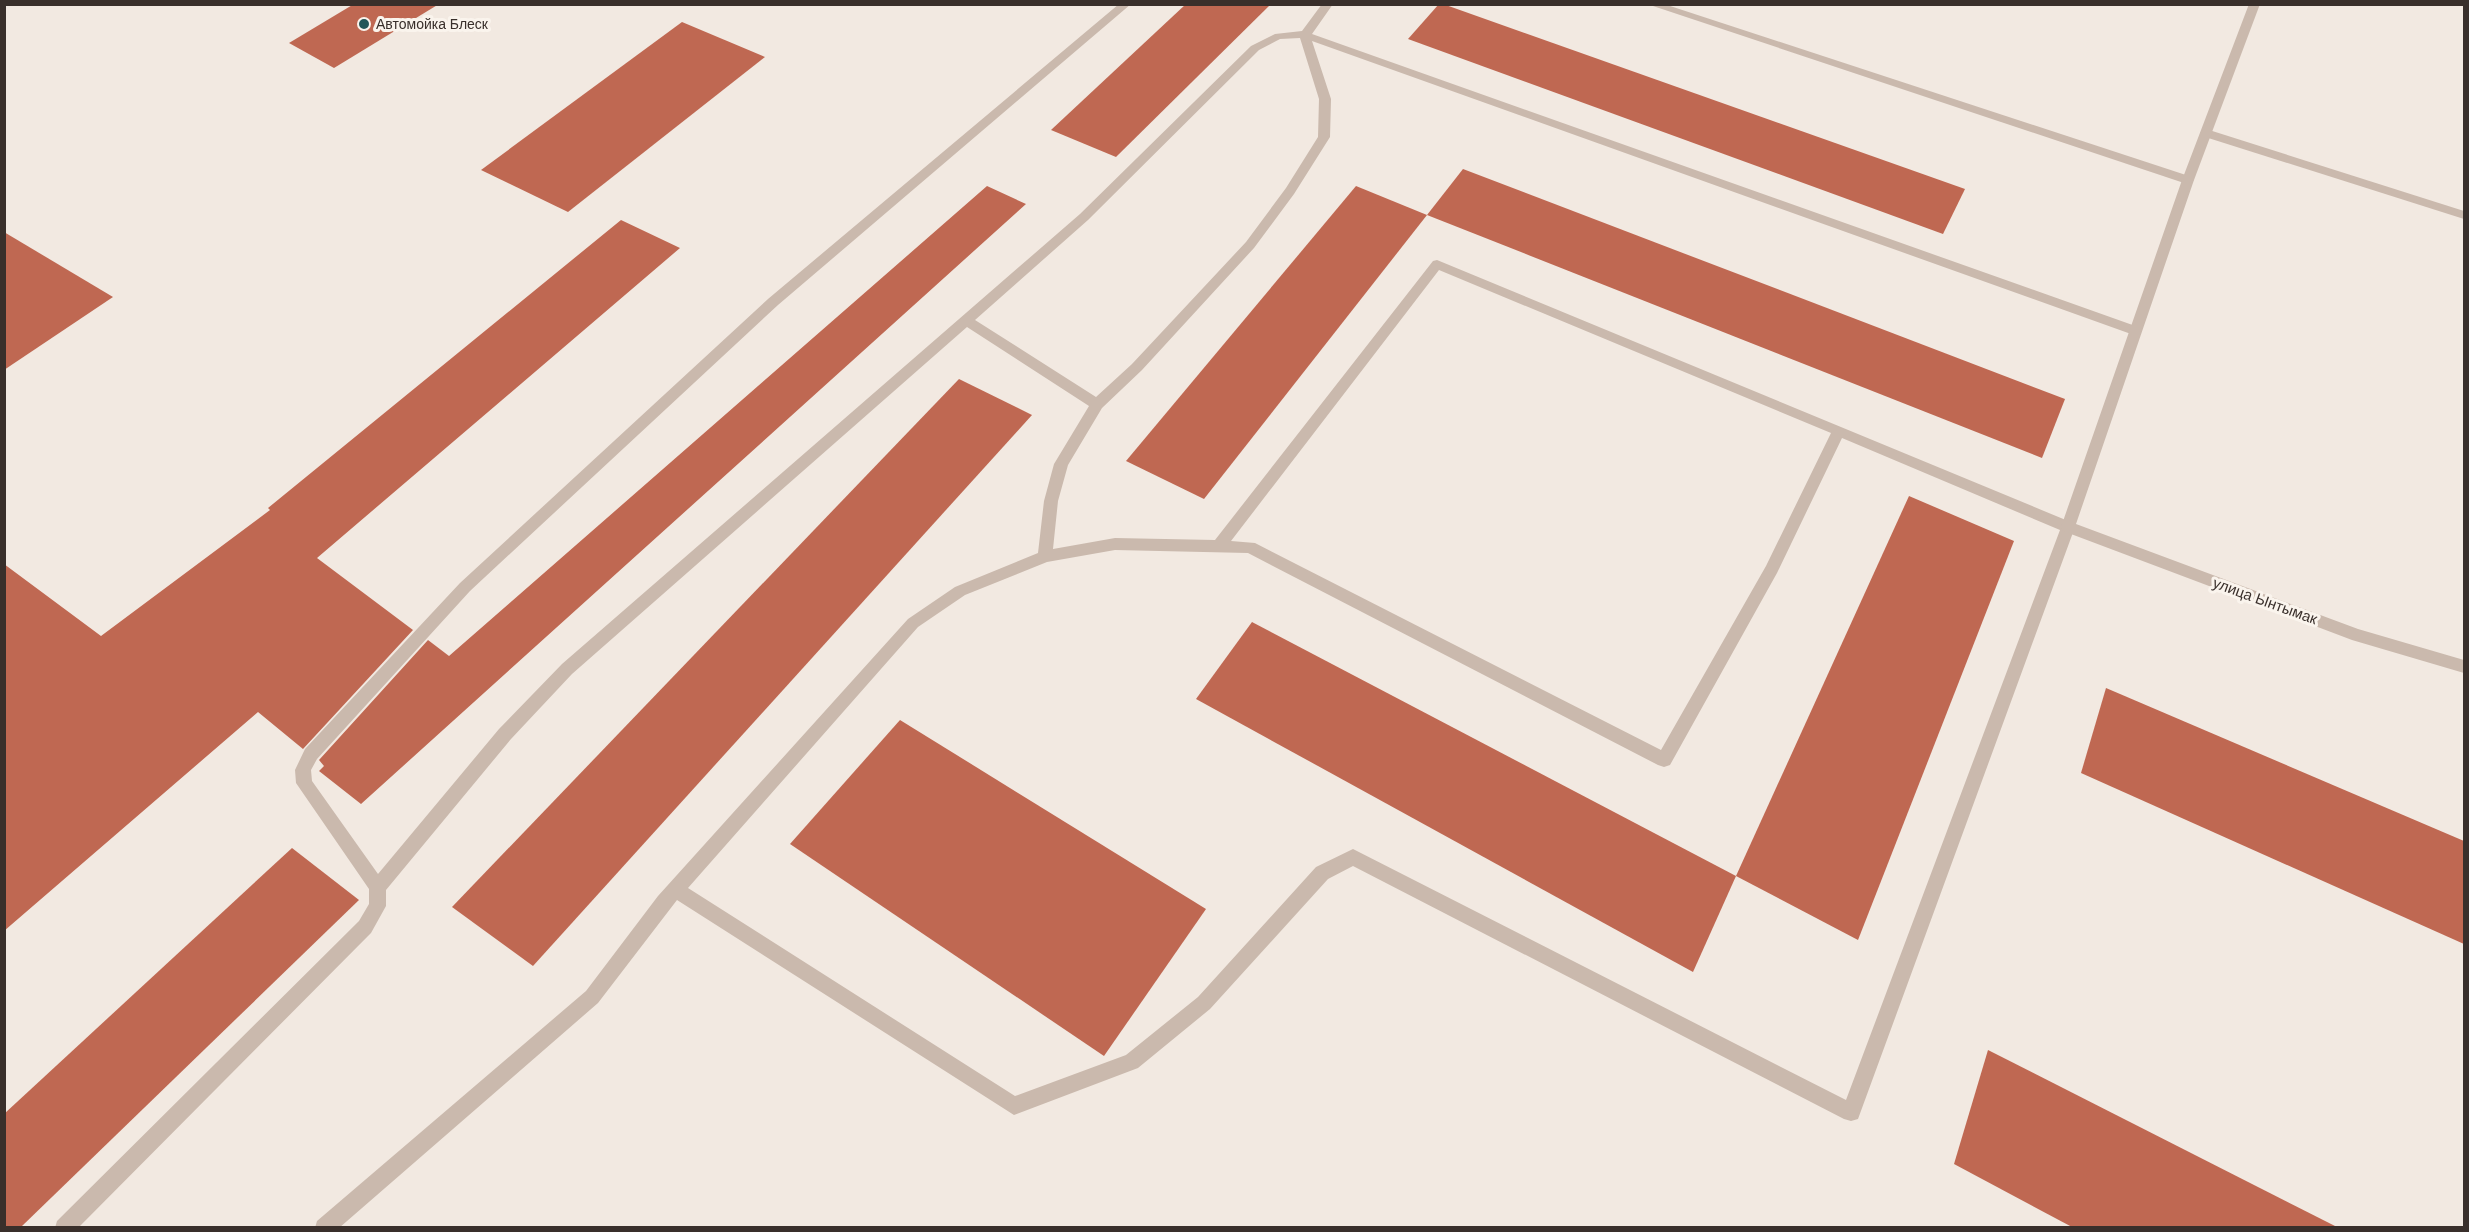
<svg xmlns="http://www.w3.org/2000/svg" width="2469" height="1232" font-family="Helvetica,sans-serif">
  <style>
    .building { fill: #bf6852 }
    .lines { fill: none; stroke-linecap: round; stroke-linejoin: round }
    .service { fill: #cab9ad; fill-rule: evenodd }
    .minor { fill: #cab9ad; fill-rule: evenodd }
    .poi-dot { fill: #235758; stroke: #faf4ed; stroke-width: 2 }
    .labels { text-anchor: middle; stroke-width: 6; stroke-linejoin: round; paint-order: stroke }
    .far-poi-label { font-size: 14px; fill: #392f2b; stroke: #faf4ed; text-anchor: start }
    .street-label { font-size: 15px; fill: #392f2b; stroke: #faf4ed }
  </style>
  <rect width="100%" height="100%" fill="#f2e9e1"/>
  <!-- building -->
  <g class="building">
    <path d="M354,4H439L334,68L289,43Z"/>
    <path d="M1186,4H1271L1116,157L1051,130Z"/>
    <path d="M1439,4H1443L1965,189L1943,234L1408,39Z"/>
    <path d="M682,22L765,57L568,212L481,170Z"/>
    <path d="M1463,169L2065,399L2042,458L1427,215Z"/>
    <path d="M987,186L1026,204L361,804L319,771L324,766L319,760L428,640L449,656Z"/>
    <path d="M1356,186L1427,215L1204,499L1126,461Z"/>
    <path d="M621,220L680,248L317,558L413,630L303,749L258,712L4,931V564L101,636L270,510L268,508Z"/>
    <path d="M4,232L113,297L4,370Z"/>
    <path d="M959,379L1032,415L533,966L452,907Z"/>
    <path d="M1909,496L2014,541L1858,940L1736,876Z"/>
    <path d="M1252,622L1736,876L1693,972L1196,699Z"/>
    <path d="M2106,688L2464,841V944L2081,773Z"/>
    <path d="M900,720L1206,909L1104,1056L790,844Z"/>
    <path d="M292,848L359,900L21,1227H4V1114Z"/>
    <path d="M1988,1050L2337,1227H2072L1954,1164Z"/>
  </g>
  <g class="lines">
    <!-- service -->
    <g class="service">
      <path d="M1119,4H1131L778,305L470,591L317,759L311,770L312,781L378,874L499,729L562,664L1080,214L1251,46L1275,34L1302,31L1322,4H1333L1312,34L2141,328L2142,331L2136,336L2131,334L1312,41L1331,99L1330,137L1294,194L1254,248L1142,370L1102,408L1068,465L1058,501L1053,549L1115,538L1215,540L1433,261L1437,260L2073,523L2075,527L1858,1119L1851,1121L1844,1119L1353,866L1328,879L1210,1009L1138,1068L1014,1115L677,900L598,1003L339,1228H315L317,1221L586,991L658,896L908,619L955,587L1038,553L1044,501L1054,464L1089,406L967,327L572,674L511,739L386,890V906L371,933L78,1228H55L57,1221L359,921L369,904V889L296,783L295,770L305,749L460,583L768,299ZM1300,38L1319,99L1318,137L1286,188L1246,242L1132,364L1096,397L975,320L1088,220L1259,50L1280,39ZM1439,270L1831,433L1766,566L1661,750L1255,543L1231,541ZM1842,438L2060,530L1846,1100L1353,849L1316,867L1198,997L1126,1055L1015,1096L688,888L918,627L965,595L1047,562L1115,550L1248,553L1658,765L1664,767L1670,765L1777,573Z"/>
      <path d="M1647,4H1664L2192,177L2194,180L2188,184L2184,183Z"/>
      <path d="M2206,129L2464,211V219L2202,136L2200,133Z"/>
    </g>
    <!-- minor -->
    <path class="minor" d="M2249,4H2260L2194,180L2076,524L2358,629L2464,660V673L2352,640L2063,531L2061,527L2182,180Z"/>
  </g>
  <!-- markers -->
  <circle class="poi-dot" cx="364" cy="24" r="6"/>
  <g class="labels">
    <!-- far-poi labels -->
    <g class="far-poi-label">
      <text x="376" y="29">Автомойка Блеск</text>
    </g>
    <!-- street labels -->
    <g class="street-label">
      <text transform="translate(2265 601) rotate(20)" y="5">улица Ынтымак</text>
    </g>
  </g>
  <!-- border -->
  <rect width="2469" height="1232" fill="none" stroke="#392f2b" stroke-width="12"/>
</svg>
